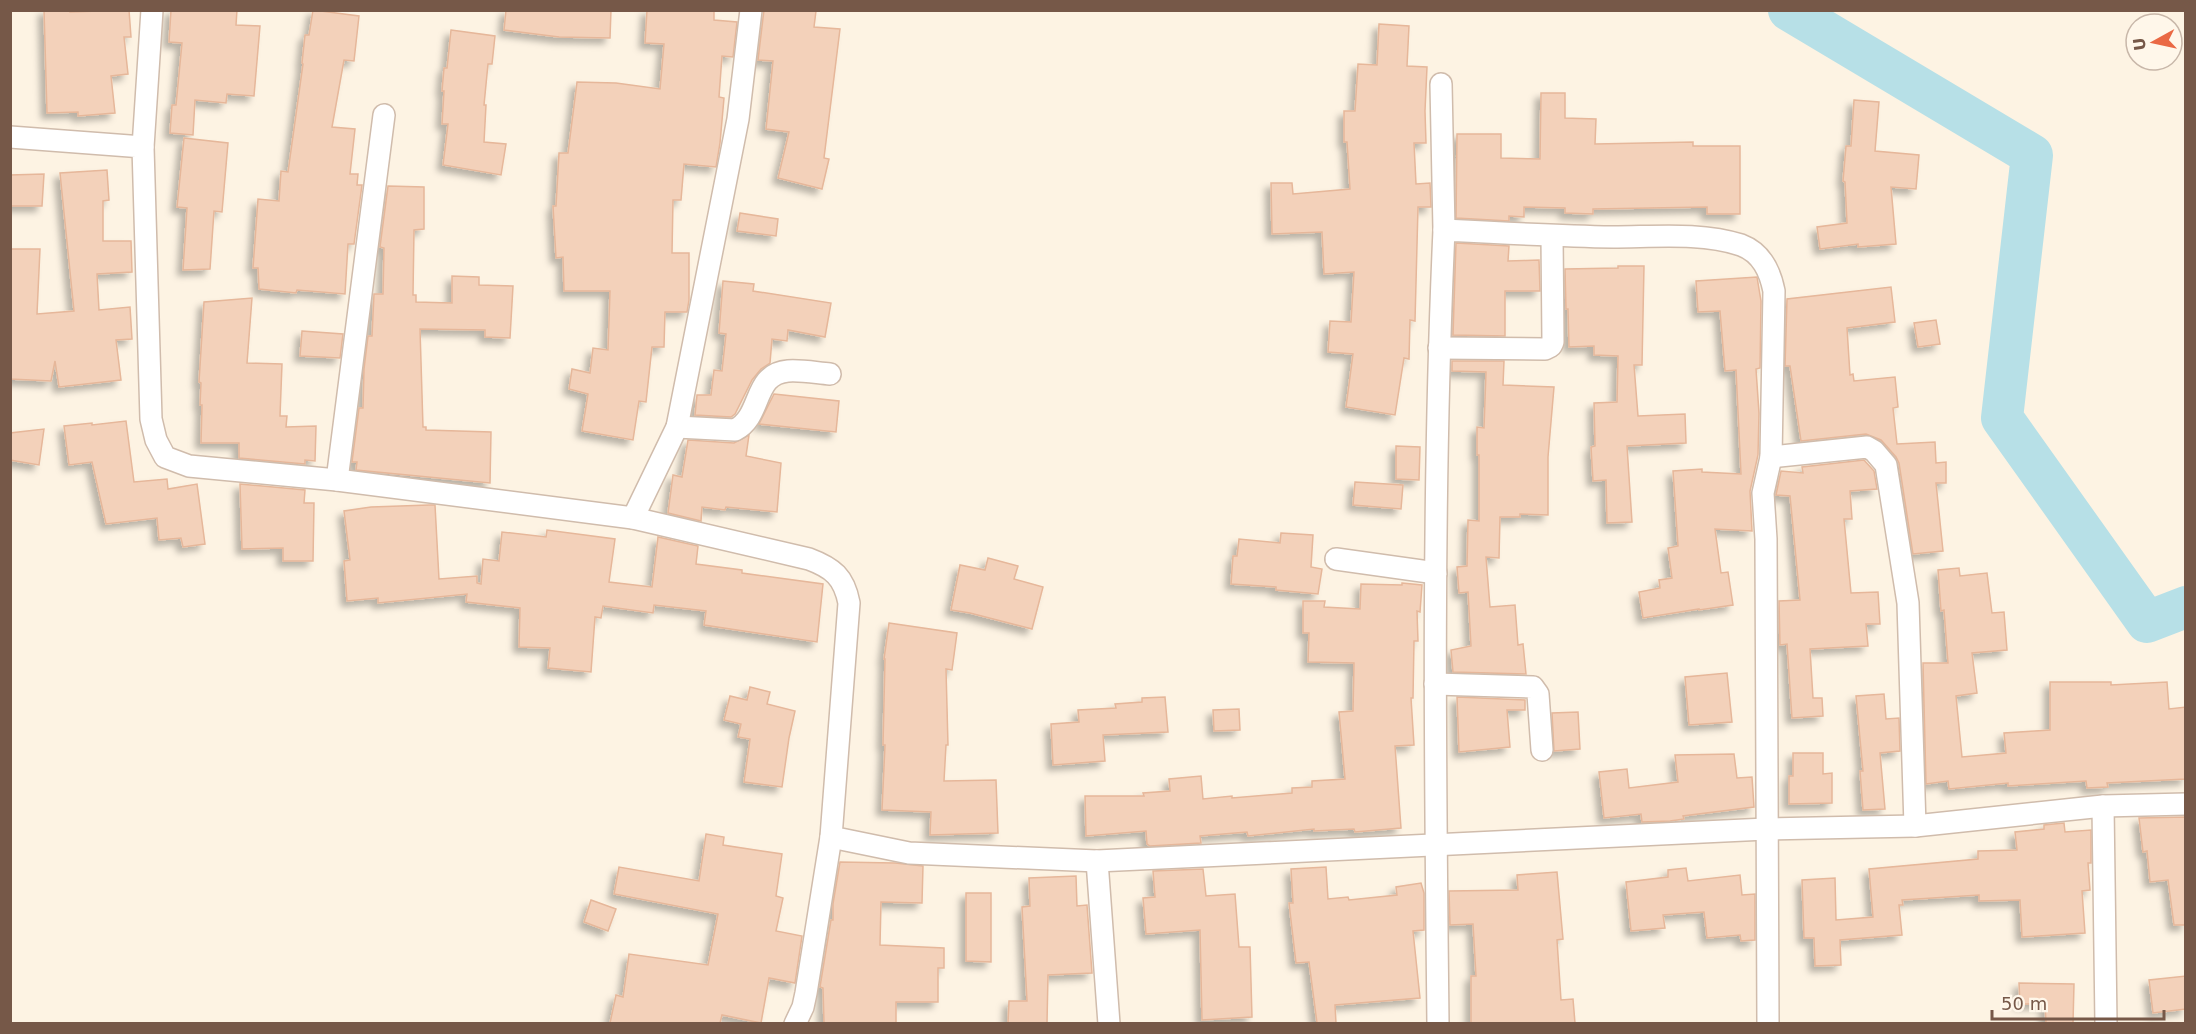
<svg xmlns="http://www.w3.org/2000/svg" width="2196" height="1034" font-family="'DejaVu Sans',sans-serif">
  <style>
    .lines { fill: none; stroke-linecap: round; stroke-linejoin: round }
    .river { stroke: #b7e0e7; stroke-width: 42 }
    .building { fill: #f3d1ba; stroke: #e6b79a; stroke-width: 1.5; filter: url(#shadow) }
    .minor-casing { stroke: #d0bcac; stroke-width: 24 }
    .minor { stroke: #fff; stroke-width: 21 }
  </style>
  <defs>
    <filter id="shadow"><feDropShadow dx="-5.5" dy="5.5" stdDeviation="3" flood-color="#0004"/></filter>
  </defs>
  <rect width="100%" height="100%" fill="#fdf3e3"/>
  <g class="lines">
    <!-- river -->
    <path class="river" d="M1789,10L2032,155L2002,418L2147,622L2186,607"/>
  </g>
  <!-- building -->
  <g class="building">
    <path d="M44,10H70V12L129,10L131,37H124L128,74L111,76L115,113L78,116V112L47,113Z"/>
    <path d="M171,10H237L236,25L260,26L254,96L227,94L226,103L195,100L193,135L170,133L172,105H176L182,43L169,42Z"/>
    <path d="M313,10L359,16L354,61L344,60L332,127L355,129L350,174H358L357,185H362L354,244H348L345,294L297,290L296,293L259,289L258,268H253L258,199L279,201L281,171L288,172L303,64L302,63L305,35H309Z"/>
    <path d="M506,10H611L610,38L559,37L504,30Z"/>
    <path d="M647,10H714V20L737,22L733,57L722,56L719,97L724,98L720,143L716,167L684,164L681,200H673L672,253H689V300L687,312H665L664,347H652L646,402L639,401L633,440L582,431L588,394L569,389L572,369L590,373L593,348L608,350L610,291H564L563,257L556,258L553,206H556L559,153H568L577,82L616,83L660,89L664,44L645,43Z"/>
    <path d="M764,10L816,11L814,27L840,29L824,158L829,159L822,189L778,178L789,132L766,129L773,61L758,60Z"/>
    <path d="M1379,24L1409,26L1407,66L1427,67L1425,111L1426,143H1414L1416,184L1430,183L1431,207H1418L1415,321L1410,320L1409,359L1404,358L1395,415L1346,407L1353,354L1328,352L1330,321L1351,322L1354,272L1324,274L1322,232L1272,234L1271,183H1292L1293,194L1350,189L1347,142H1344V111H1355L1358,64L1377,65Z"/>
    <path d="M451,30L495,36L492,64H488L484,105H486L484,142L506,144L501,175L443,165L448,124H442L444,91H442L444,68H447Z"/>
    <path d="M1541,93H1565V118L1596,119L1595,144L1693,142V146H1740V214H1707V207L1593,209V214L1565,213V208L1524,207V217L1509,216V221L1456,218L1457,134H1501V158L1540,159Z"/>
    <path d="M1854,100L1879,102L1875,151L1919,155L1916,189L1891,187L1896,244L1858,247V244L1820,249L1817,227L1847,223L1845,182L1843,181L1846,146H1851Z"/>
    <path d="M184,138L228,143L222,212L214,211L210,269L183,270L187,208L177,207Z"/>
    <path d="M107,170L109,200L103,201V241H131L132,272L97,274L99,310L130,307L132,339L116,340L121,380L59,387L55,361L51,381L10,379V249H40L37,314L74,311L60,173Z"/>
    <path d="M44,174L42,206H10V175Z"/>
    <path d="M388,186L424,187V229L414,230L413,295H416V302L452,303V276L479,277V285L513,286L510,338L485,337V330L420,329L423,427H426V430L491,432L490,483L356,470L357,462H352L359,408H363L364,369L368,336H372L374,294H383L384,248L380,247Z"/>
    <path d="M740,213L778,219L776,236L737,231Z"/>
    <path d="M1456,243L1509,246L1508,261L1539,260L1540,291H1505V336L1453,335Z"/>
    <path d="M1618,266H1644L1642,365H1634L1638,416L1685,414L1686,443L1627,446L1632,522L1607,523L1606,480L1593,481L1591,447L1595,446L1594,403L1617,402L1618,356L1594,355V346L1569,347L1568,309H1566L1565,269L1618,268Z"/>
    <path d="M1757,277L1761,301L1760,368L1756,369L1759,413L1758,455L1750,491L1752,531L1715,529L1721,573L1728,572L1733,605L1699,610V609L1643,618L1639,592L1660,588L1659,580L1672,578L1668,548L1678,546L1673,471L1702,469V472L1741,474L1736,370L1725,371L1720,311L1698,312L1696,281Z"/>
    <path d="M723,281L754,284L753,291L831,303L825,337L788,330L787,341L772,339L770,363L761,369L752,380L735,414L731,417L695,415L697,395H711L714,370L722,371L726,334L719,333Z"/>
    <path d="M1891,287L1895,322L1847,328L1850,375L1853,374L1854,381L1895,377L1898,407L1893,408L1897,444L1935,442L1936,463L1946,462V483H1936L1943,551L1913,554L1899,463L1896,457L1881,440L1866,434L1801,441L1790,366H1785L1787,299Z"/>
    <path d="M252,298L247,363L282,364L280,416H287L286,427L316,426L315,461L305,460V464L239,458V443H201L202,405H200L201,383L199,382L204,302Z"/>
    <path d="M1936,320L1940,344L1918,347L1914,323Z"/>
    <path d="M302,331L343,334L340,358L300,356Z"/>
    <path d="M1452,361H1504L1503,385L1554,387L1548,457V515L1520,514V517H1500L1499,558L1486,557L1490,607L1515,605L1518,645L1523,644L1526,674L1453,672L1451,650L1471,646L1468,592L1459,593L1457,567L1467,566L1468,520L1479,521V455H1477V427L1484,428L1486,372L1452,371Z"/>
    <path d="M774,394L839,401L836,432L759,424Z"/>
    <path d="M126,421L134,482L167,479L168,489L197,484L205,544L183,547L181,538L159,540L157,518L106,524L92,462L69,465L64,426L92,423V425Z"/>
    <path d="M44,429L39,465L10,460V433Z"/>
    <path d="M749,435L746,456L781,463L777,512L726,507L725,510L702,507L701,521L668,513L673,475L682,477L688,440L734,443Z"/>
    <path d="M1396,446L1420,447L1419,480L1396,479Z"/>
    <path d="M1864,460L1874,471L1877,489L1850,491L1852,519H1844L1851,593L1878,592L1880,624H1866L1868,646L1810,649L1813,698H1822L1823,716L1792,718L1787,644L1780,645L1779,601L1800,600L1790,496L1776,495L1781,471L1803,473L1802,467Z"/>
    <path d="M1355,482L1403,485L1401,509L1353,505Z"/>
    <path d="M240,484L305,490L304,503H314L313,561H283V548L242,549Z"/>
    <path d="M429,505H435L439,579L477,576V583L481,584L483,559L499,561L502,532L546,537L547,530L615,539L609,582L652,587L658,537L698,546L696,564L742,570V573L823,584L817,642L704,625L706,611L654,605L653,613L603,606L601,618L595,617L591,672L548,668L550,648L519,647L520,608L466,602L467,594L378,603V598L347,601L344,561L350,560L344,511L371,507Z"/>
    <path d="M1281,533L1313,535L1311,567L1322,569L1318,594L1276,590V587L1231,584L1233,556H1237L1239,539L1280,543Z"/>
    <path d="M988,558L1018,566L1014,579L1043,587L1032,629L970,613L951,610L960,565L985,570Z"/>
    <path d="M1959,568L1960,576L1987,573L1992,613L2004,612L2007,650L1972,653L1977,693L1956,696L1962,757L2006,753L2004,733L2050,730V682H2111V685L2167,682L2169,709L2186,707V779L2107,783L2108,787L2087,788L2086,781L2008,786V783L1949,789L1948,781L1926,784L1923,663H1948L1944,610L1941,611L1938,570Z"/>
    <path d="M1402,583L1422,585L1420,612L1417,611L1418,641H1414L1413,698H1411L1414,745L1395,746L1401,828L1355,832L1354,829L1314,831V829L1248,836L1247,832L1200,836L1201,843L1150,846L1147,844L1146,831L1086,836L1085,796H1144L1143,793L1170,791L1169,779L1201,776L1203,799L1232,796V798L1292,793V788L1312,787V781L1345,779L1339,712L1353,711L1354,663L1308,662L1309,633H1303V601H1325L1324,607L1360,609L1361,584L1402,585Z"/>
    <path d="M889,623L957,633L952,670L946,669L948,745H946L944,781L996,780L998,833L930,835L931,812L882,810L885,745H883L885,659H884Z"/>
    <path d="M1727,673L1732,722L1689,725L1685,677Z"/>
    <path d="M750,687L770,692L767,704L795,711L789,738L782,787L744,782L750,739L738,737L741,724L724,720L730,696L747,700Z"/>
    <path d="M1884,694L1886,719L1899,718L1900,751L1880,753L1885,809L1863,810L1860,771H1863L1856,696Z"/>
    <path d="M1165,697L1168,732L1103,735L1105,761L1053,765L1051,724L1079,722L1078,710L1116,708L1115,704L1142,702V698Z"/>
    <path d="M1457,697L1525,700V710H1507L1510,747L1459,752Z"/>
    <path d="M1239,709L1240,730L1214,731L1213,710Z"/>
    <path d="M1578,712L1580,749L1554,751L1552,713Z"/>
    <path d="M1793,753H1823V774L1832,773V803L1789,804V776H1793Z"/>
    <path d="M1734,754L1737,778L1752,777L1754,807L1683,816L1684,819L1670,821L1642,822L1641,814L1604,818L1599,772L1627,769L1629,788L1678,782L1675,755Z"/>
    <path d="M2186,817V925H2174L2168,880L2150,882L2147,851L2143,852L2139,818Z"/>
    <path d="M2064,823L2065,832L2091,830V863H2088L2090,890L2082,891L2085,933L2022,937L2020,900L1979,901V895L1902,900L1903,905H1899L1902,935L1840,940L1841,965L1815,966L1814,938H1804L1802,880L1835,878L1836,920L1873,917L1869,869L1978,859V851L2017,850L2015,832L2044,829V825Z"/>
    <path d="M706,834L724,837L723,845L782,854L776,896L783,898L776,931L802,936L795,983L769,978L761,1023L722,1015L720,1023H610L616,995L623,997L629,954L708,965L718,914L614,894L619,867L699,881Z"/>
    <path d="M840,862L895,863L923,866L922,903L881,902L880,945L944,948V968H938V1002H896V1023H824L823,988L820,987L831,920H833V904Z"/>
    <path d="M1326,867L1328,899L1348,897L1349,900L1397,895L1396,887L1421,883L1424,893V930L1413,931L1420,998L1335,1005L1336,1023H1317L1309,962L1296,963L1289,903H1293L1291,869Z"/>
    <path d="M1686,868L1688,881L1740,875L1742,895L1755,894V940L1741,941L1740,935L1707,938L1704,912L1663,915L1665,928L1631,931L1626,882L1668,877V870Z"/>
    <path d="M1203,869L1206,896L1235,894L1239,947H1250L1252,1017L1202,1020L1200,930L1146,934L1143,898L1155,897L1153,871Z"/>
    <path d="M1557,872L1563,939L1557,940L1561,1000L1573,999L1575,1023H1471V976H1476L1473,924L1450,925L1449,891L1518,890L1517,875Z"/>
    <path d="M1076,876L1077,906L1087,905L1092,973L1048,975L1047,1023H1008L1009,1001H1027L1022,907L1030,906L1029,878Z"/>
    <path d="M966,893H991V962L966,961Z"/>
    <path d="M591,900L616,909L608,931L584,922Z"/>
    <path d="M2186,976V1009L2153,1013L2149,980Z"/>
    <path d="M2019,983L2074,984L2073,1023H2046L2045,1004H2020Z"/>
  </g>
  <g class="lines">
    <defs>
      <g id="minor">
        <path d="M1441,84L1444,230"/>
        <path d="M10,137L143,147L151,419L156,440L165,457L189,466L337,480L633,518L809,559C833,568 844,577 849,603L831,837L909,853L1097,861L1766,829L1915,826L2103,806L2186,804"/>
        <path d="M143,147L152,10"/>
        <path d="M1439,348L1545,349L1551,346L1553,342L1552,236"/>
        <path d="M677,427L735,430C763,416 752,374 788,371C802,370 817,373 830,374"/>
        <path d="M1771,457L1867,447L1874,451L1886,465L1908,603L1915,826"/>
        <path d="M337,480L384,115"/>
        <path d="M633,518L677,427L738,119L751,10"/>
        <path d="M1336,559L1436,573"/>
        <path d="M1435,684L1533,687L1538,694L1542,750"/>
        <path d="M2103,806L2106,1024"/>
        <path d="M1097,861L1109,1024"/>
        <path d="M795,1024L803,1007L806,993L831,837"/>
        <path d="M1438,1024C1435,759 1432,494 1444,230C1501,233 1557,236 1613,237C1654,237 1701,232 1741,245C1762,253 1770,271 1774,291L1771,457L1763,493L1766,539L1768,1024"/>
      </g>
    </defs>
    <!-- minor casing -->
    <use href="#minor" class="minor-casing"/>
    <!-- minor -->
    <use href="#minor" class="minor"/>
  </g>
  <!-- border -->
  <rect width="2196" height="1034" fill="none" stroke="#765848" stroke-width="24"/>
  <!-- north arrow -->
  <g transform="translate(2154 42) rotate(262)"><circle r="28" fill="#fff7ea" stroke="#c8b7a9" stroke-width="1.5"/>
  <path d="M0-4.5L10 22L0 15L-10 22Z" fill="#ea6944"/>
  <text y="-9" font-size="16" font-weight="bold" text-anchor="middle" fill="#765848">U</text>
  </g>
  <!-- scale -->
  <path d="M1992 1010v9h172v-9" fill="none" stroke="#765848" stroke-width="3"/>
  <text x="2001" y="1010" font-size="18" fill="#765848" stroke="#fff7ea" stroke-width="4.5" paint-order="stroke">50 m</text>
</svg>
